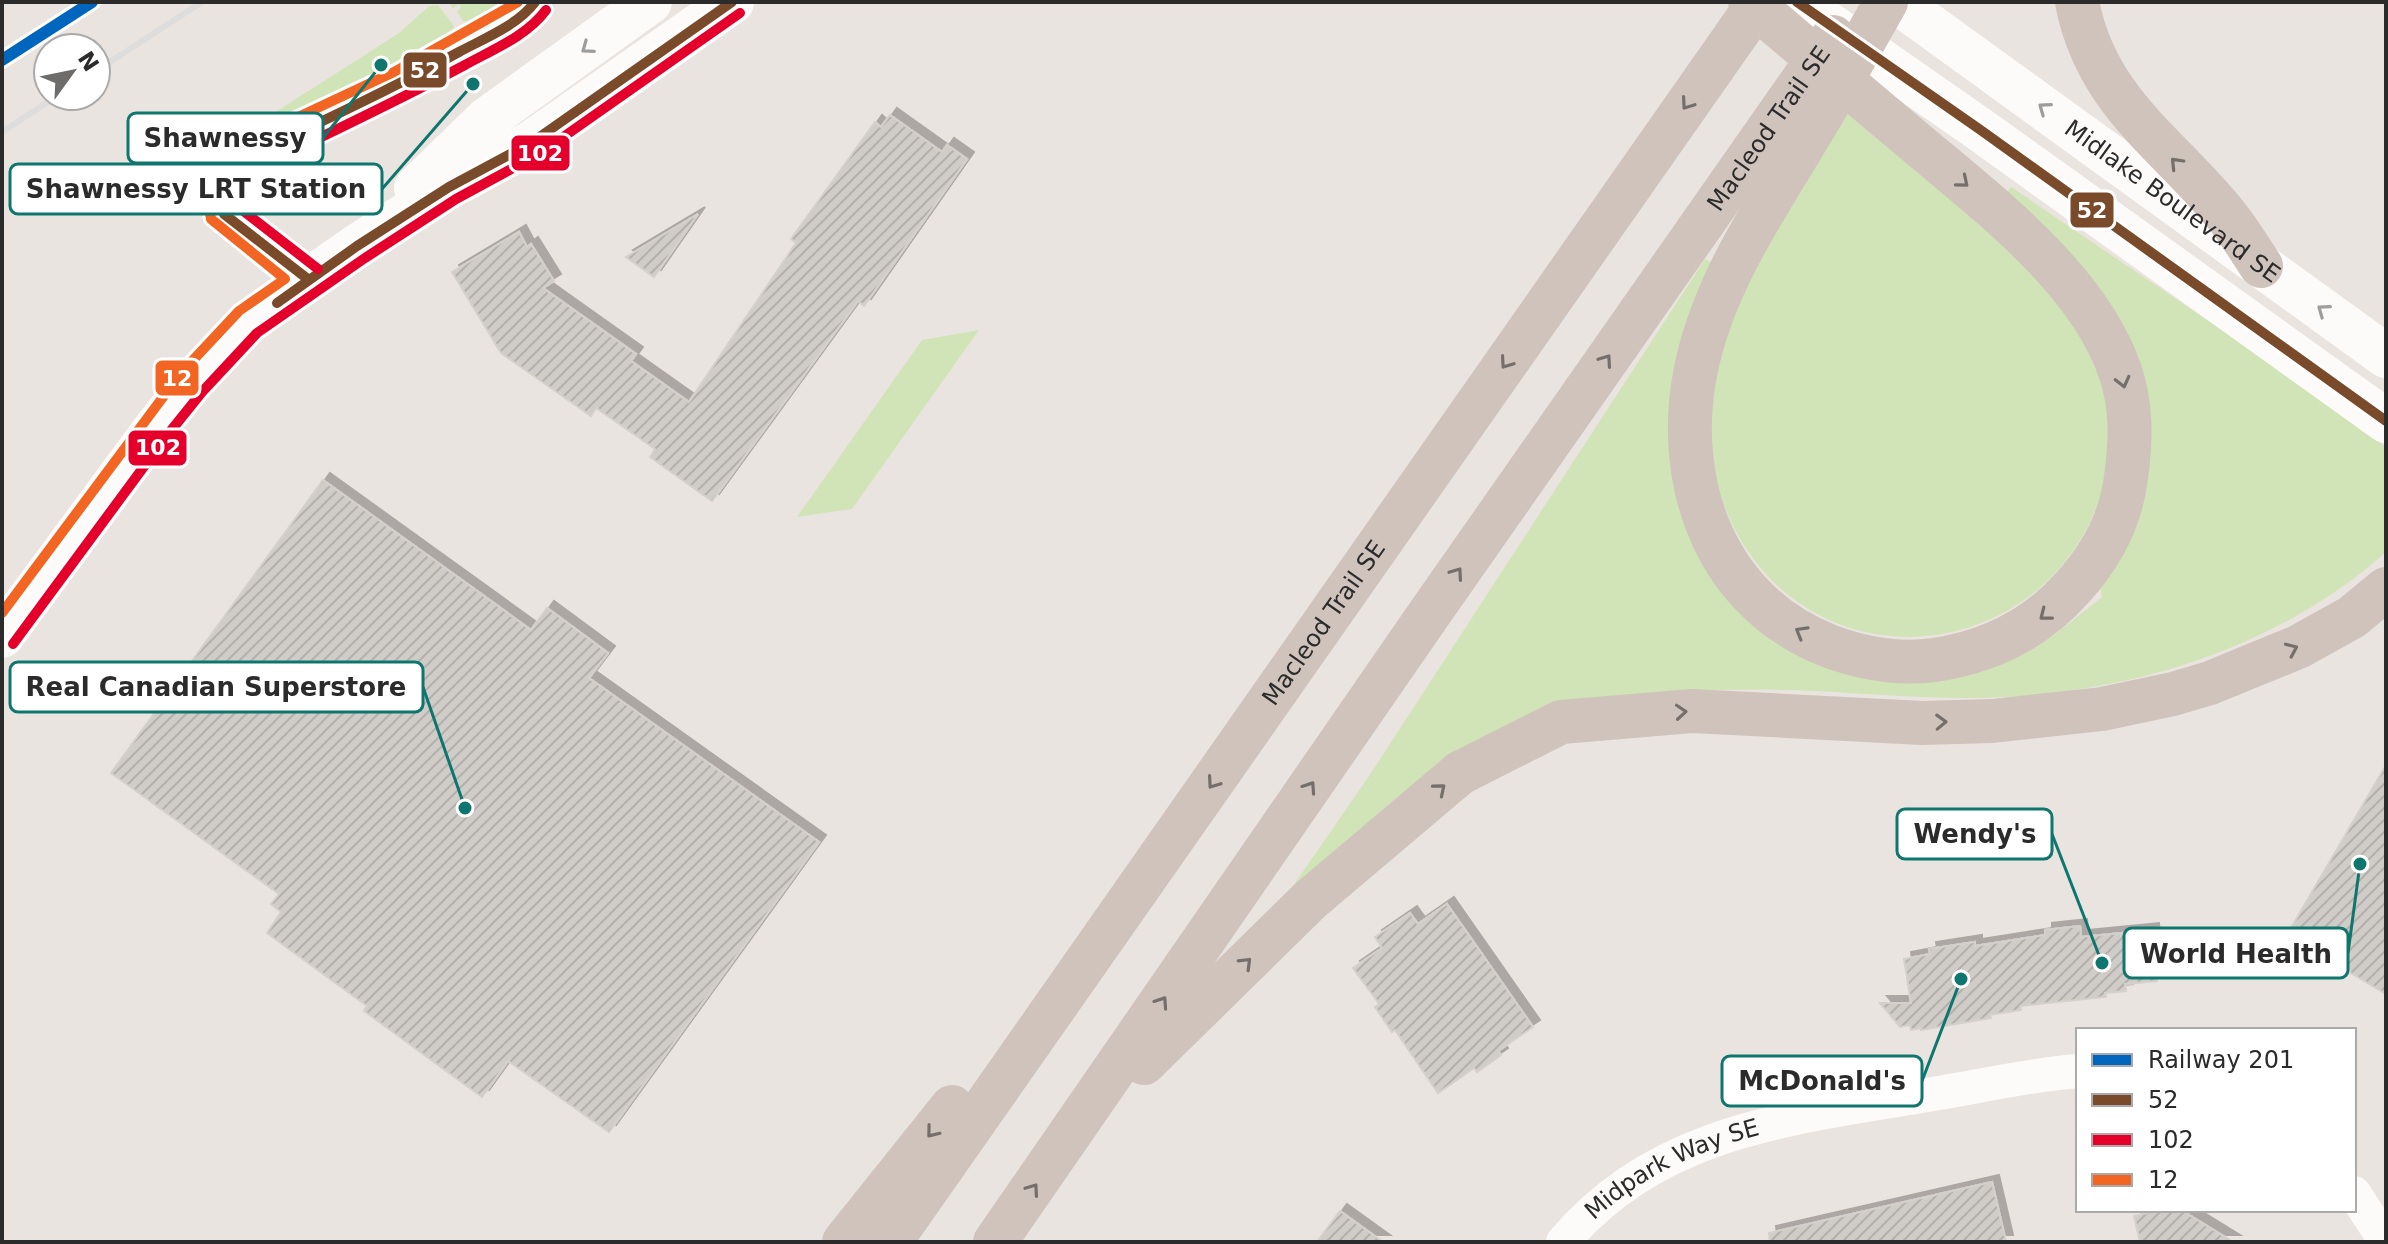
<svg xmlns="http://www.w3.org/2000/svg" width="2388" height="1244" font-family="'DejaVu Sans',sans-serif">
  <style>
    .green { fill: #d1e4b8 }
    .building { fill: url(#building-hatch); stroke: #d4d0cc; stroke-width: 2; filter: url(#shadow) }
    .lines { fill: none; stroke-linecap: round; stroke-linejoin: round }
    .street { stroke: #fcfbfa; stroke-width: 34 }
    .secondary { stroke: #fcfbfa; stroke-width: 44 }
    .highway { stroke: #d0c3bc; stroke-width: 44 }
    .rail { stroke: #deddde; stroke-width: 6 }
    .bus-1-casing { stroke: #fff; stroke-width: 16 }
    .bus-2-casing { stroke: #fff; stroke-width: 16 }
    .bus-3-casing { stroke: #fff; stroke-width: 16 }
    .bus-1 { stroke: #7a4b2a; stroke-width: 10 }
    .bus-2 { stroke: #e4002b; stroke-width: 10 }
    .bus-3 { stroke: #f26522; stroke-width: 10 }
    .rail-1-casing { stroke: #fff; stroke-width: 18 }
    .rail-1 { stroke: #0065bd; stroke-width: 12 }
    .oneway { stroke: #9e9d9d }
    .oneway2 { stroke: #756f6c }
    .labels { text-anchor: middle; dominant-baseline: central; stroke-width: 6; stroke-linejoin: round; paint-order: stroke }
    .street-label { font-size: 24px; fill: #2b2b2b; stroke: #fff }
    .leader { fill: none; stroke: #0f766e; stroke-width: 3 }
    .callout-dot { fill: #0f766e; stroke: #fff; stroke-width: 3 }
    .callout { fill: #fff; stroke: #0f766e; stroke-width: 3 }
    .callout-label { font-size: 26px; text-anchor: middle; font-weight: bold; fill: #2b2b2b }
    .line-badge { stroke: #fff; stroke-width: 3 }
    .badge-label { font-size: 22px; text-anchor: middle; font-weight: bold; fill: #fff }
  </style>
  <defs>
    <pattern id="building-hatch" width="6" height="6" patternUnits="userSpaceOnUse" patternTransform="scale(2)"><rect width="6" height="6" fill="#d0cdc9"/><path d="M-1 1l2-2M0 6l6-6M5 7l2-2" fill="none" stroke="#b3b0ad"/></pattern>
    <filter id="shadow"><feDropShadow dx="7" dy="-7" stdDeviation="0" flood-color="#0004"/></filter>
  </defs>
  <rect width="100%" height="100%" fill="#eae4e0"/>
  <path class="green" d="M448,2H508C497,12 478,24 463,21L457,12L461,7L459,4L453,8Z
    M438,5L454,26L452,33L266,128L263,120L399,33L429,6Z
    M1842,111L1854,112L1883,133C1925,173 1967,212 2009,252C2027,269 2050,285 2064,304C2074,317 2096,362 2102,378C2117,416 2112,462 2099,500C2060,615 1926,672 1817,614C1736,571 1697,473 1712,384C1714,371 1720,357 1724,345C1731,323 1735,299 1745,279C1754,260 1766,243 1776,225C1798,187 1820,149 1842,111Z
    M2011,187L2235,339L2386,447V552C2273,653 2116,698 1966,698C1907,698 1849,692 1791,690C1734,688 1678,691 1621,697L1304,891L1295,883L1369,776L1705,259L1716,265L1687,500L1824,655L2031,647L2054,635L2102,597L2099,581L2141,409L2003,197Z
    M979,330L852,509L797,517L922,340Z"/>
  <path class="building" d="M890,115L942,152L947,145L967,159L864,306L858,301L712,501L650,457L655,449L596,408L591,416L501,353L452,272L519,232L527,247L531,244L554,281L543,288L636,354L631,361L689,402L796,243L791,239L875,122L881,127Z
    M698,214L654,277L626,257Z
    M323,480L531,630L547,608L608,653L589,678L819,842L609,1132L508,1061L482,1097L364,1011L367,1006L267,933L281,912L271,904L279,894L111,773Z
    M2386,765V994L2287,935Z
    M1447,904L1533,1027L1498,1051L1501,1055L1477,1072L1474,1068L1438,1093L1395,1030L1392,1032L1375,1007L1379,1004L1353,968L1382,948L1375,937L1410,913L1418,924Z
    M2080,926L2081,937L2152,930L2157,981L2125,984L2126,991L2105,993L2106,997L2020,1006L2021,1010L1990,1015L1991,1018L1921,1030V1028L1911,1030L1910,1025L1900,1027L1880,1003H1911L1904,959L1930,954L1929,949L1975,942V946L2045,935V930Z
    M1992,1182L2006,1242H1770L1769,1233Z
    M2146,1210H2181L2233,1242H2140L2134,1216L2147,1213Z
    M1340,1211L1383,1242H1317Z"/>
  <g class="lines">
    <g class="street">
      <path d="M2354,1193L2386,1242"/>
      <path id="s1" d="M1563,1242C1656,1131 1787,1119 1921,1096C1973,1088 2026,1075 2078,1071"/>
    </g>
    <g class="secondary">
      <path d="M1797,2L1982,131L2386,421"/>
      <path id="s2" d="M1897,2L2386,356"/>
      <path d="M416,188L487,119L650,2"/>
      <path d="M2,636L154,430L191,383L248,322L357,246L449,187L531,143L732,2"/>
    </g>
    <g class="highway">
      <path d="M1750,2C1804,48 1859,95 1914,141C1986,202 2088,278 2120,371C2132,406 2131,441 2126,477C2121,520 2102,555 2073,587C2036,629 1989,652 1934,660C1897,665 1864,659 1829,646C1717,602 1674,486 1695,374C1711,290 1758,220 1801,149C1831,101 1858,51 1886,2"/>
      <path d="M2077,2C2096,102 2168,143 2226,215C2239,231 2250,249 2261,266"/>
      <path d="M1144,1063L1310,900L1460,773L1561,722L1692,711L1922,723L1992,721L2102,709L2173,694L2210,683L2298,647L2352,617L2386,589"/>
      <path d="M844,1242L952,1107"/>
      <path id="s3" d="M890,1242L1759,2"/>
      <path id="s4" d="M995,1242L1429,614L1833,37"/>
    </g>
    <path class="rail" d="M96,71L202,2
      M2,132L57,96"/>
    <defs>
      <path id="bus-1" d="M1797,2L1982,131L2386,421
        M309,280L224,214C219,190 234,170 251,155C321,122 391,89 459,52C485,38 518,25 535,2
        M277,303L357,246L449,187L531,143L732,2"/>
      <path id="bus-2" d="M318,269L237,206C239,190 246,178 259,167C328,134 397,101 465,65C492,50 527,36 546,10
        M13,644L165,438L202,392L257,333L365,258L456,199L539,154L740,13"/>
      <path id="bus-3" d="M2,613L181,373L239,311L285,279L211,219C204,189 221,160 245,142L394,72L518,2"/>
    </defs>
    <use href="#bus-1" class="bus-1-casing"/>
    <use href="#bus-2" class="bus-2-casing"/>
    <use href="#bus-3" class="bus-3-casing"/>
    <use href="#bus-1" class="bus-1"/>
    <use href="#bus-2" class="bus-2"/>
    <use href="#bus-3" class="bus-3"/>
    <defs>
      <path id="rail-1" d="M2,60L92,2"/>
    </defs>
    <use href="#rail-1" class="rail-1-casing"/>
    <use href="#rail-1" class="rail-1"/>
  </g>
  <defs><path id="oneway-chevron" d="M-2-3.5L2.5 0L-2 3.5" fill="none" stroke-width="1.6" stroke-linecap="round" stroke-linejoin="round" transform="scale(2)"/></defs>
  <g class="oneway">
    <use href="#oneway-chevron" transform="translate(587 48) rotate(144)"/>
    <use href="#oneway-chevron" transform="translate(2044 108) rotate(-144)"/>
    <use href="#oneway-chevron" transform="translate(2323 310) rotate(-144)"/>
  </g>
  <g class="oneway2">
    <use href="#oneway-chevron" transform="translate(1687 104) rotate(125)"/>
    <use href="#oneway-chevron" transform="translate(2176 163) rotate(-134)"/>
    <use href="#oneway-chevron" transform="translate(1963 182) rotate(40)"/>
    <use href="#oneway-chevron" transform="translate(1606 360) rotate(-55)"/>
    <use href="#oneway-chevron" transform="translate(1506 363) rotate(125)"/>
    <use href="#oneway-chevron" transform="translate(2123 382) rotate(76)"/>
    <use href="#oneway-chevron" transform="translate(1457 573) rotate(-55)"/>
    <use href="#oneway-chevron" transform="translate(2045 615) rotate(142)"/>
    <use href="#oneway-chevron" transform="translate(1801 632) rotate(-150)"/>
    <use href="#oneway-chevron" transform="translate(2292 649) rotate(-24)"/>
    <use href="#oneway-chevron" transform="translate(1681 712) rotate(-4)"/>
    <use href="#oneway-chevron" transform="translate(1941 722) rotate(-2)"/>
    <use href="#oneway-chevron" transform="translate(1213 783) rotate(125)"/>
    <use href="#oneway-chevron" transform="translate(1310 787) rotate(-56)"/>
    <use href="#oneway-chevron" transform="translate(1440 789) rotate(-40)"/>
    <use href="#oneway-chevron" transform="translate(1246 963) rotate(-45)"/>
    <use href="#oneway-chevron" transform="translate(1162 1002) rotate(-56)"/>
    <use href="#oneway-chevron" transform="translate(932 1132) rotate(129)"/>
    <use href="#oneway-chevron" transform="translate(1033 1189) rotate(-55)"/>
  </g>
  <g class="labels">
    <g class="street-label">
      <text stroke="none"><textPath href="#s4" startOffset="1356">Macleod Trail SE</textPath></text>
      <text stroke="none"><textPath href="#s2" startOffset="340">Midlake Boulevard SE</textPath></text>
      <text stroke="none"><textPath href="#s3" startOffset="756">Macleod Trail SE</textPath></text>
      <text stroke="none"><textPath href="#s1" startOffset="134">Midpark Way SE</textPath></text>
    </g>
  </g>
  <path class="leader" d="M381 65L323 138M473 84L382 189M465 808L423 687M2102 963L2052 834M2360 864L2348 953M1961 979L1922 1081"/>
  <g class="callout-dot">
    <circle cx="381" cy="65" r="8"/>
    <circle cx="473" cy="84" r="8"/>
    <circle cx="465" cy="808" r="8"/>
    <circle cx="2102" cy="963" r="8"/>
    <circle cx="2360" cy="864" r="8"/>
    <circle cx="1961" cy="979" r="8"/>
  </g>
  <g class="callout">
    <rect x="128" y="113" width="195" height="50" rx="8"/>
    <rect x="10" y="164" width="372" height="50" rx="8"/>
    <rect x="10" y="662" width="413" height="50" rx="8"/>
    <rect x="1897" y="809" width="155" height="50" rx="8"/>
    <rect x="2124" y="928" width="224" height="50" rx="8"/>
    <rect x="1722" y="1056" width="200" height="50" rx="8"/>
  </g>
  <g class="callout-label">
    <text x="225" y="147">Shawnessy</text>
    <text x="196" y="198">Shawnessy LRT Station</text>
    <text x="216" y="696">Real Canadian Superstore</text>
    <text x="1975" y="843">Wendy's</text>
    <text x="2236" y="963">World Health</text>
    <text x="1822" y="1090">McDonald's</text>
  </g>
  <g class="line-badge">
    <rect x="402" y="51" width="46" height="38" rx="8" fill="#7a4b2a"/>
    <rect x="510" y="134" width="61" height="38" rx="8" fill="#e4002b"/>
    <rect x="2069" y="191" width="46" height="38" rx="8" fill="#7a4b2a"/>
    <rect x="154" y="359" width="46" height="38" rx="8" fill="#f26522"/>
    <rect x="127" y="429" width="61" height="38" rx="8" fill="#e4002b"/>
  </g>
  <g class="badge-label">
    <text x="425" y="78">52</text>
    <text x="540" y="161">102</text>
    <text x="2092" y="218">52</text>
    <text x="177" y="386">12</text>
    <text x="158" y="455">102</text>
  </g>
  <rect width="2388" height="1244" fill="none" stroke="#2b2b2b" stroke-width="8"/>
  <rect x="2076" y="1028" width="280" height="184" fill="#ffffff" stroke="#aaaaaa" stroke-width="2"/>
  <rect x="2092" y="1054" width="40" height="12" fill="#0065bd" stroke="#aaaaaa" stroke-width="2"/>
  <text x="2148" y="1068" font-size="24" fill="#2b2b2b">Railway 201</text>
  <rect x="2092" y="1094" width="40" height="12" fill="#7a4b2a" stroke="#aaaaaa" stroke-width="2"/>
  <text x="2148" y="1108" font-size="24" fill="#2b2b2b">52</text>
  <rect x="2092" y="1134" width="40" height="12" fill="#e4002b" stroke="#aaaaaa" stroke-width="2"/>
  <text x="2148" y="1148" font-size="24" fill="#2b2b2b">102</text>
  <rect x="2092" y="1174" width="40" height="12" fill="#f26522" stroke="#aaaaaa" stroke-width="2"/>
  <text x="2148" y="1188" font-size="24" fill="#2b2b2b">12</text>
  <g transform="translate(72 72) rotate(57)"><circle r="38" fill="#ffffff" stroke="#aaaaaa" stroke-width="2"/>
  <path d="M0-6L14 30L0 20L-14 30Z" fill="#6e6c6a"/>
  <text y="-12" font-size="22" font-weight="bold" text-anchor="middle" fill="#2b2b2b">N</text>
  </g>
</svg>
